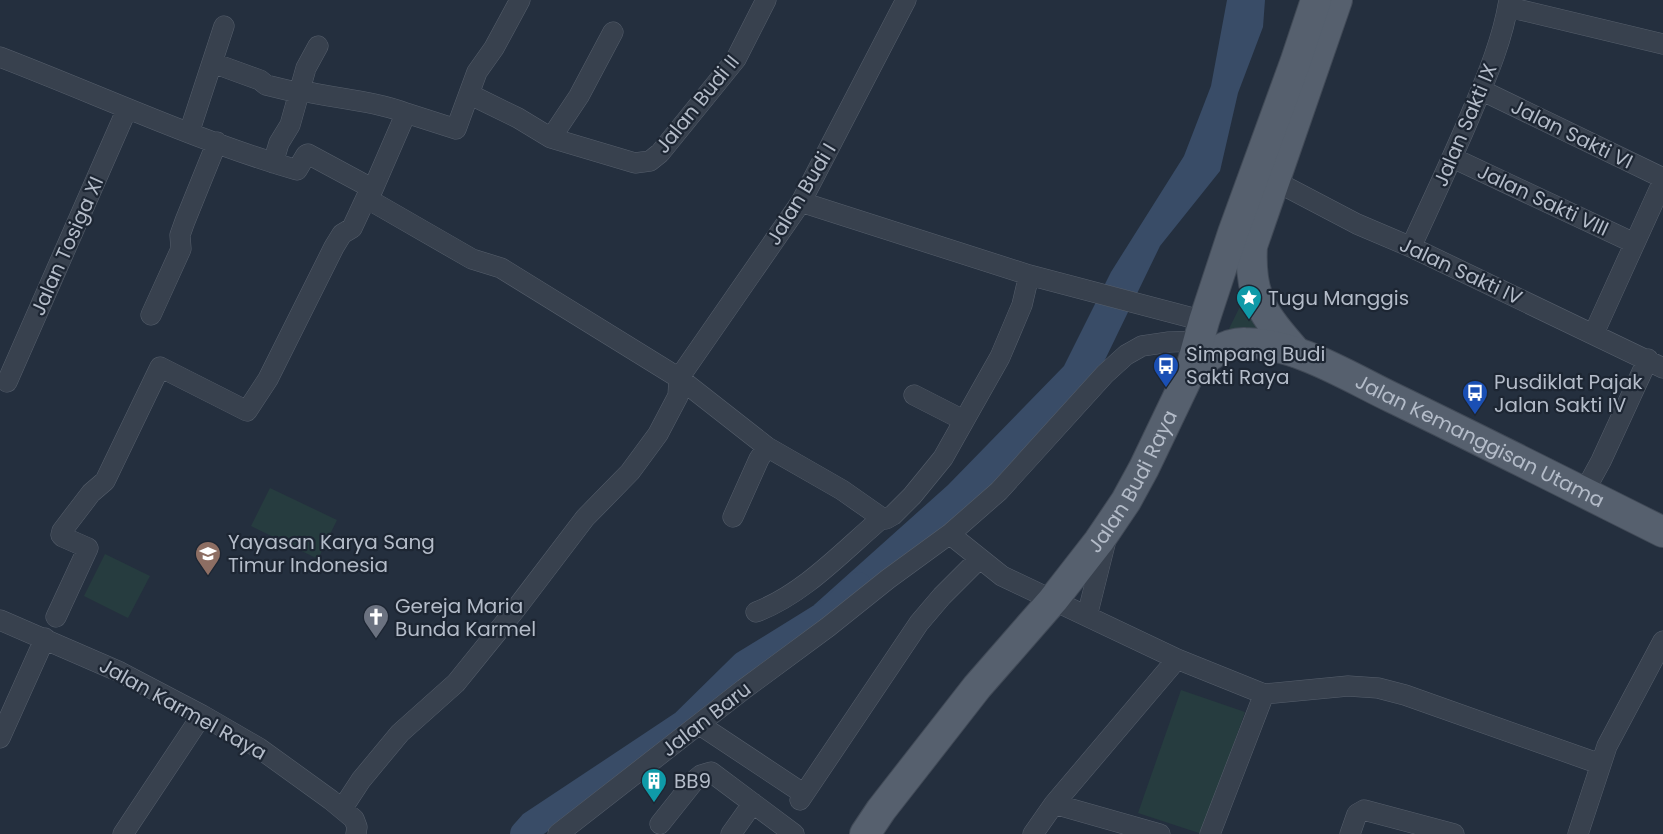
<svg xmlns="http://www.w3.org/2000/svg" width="1663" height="834" font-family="Poppins,sans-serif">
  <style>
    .green { fill: #263c3f }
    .water { fill: #394c67 }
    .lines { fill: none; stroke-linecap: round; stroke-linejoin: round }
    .river { stroke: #394c67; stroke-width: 28 }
    .street-casing { stroke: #565f6c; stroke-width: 21 }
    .primary-casing { stroke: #414a57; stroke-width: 32 }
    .street { stroke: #38414e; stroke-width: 20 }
    .primary { stroke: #56606e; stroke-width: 30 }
    .labels { text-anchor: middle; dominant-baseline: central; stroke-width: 4.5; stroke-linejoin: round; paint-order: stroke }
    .street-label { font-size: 20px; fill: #b4bcc9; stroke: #1d2633 }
    .poi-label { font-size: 20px; fill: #b4bcc9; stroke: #1d2633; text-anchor: start }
  </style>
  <rect width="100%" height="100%" fill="#242f3e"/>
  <path class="green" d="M1254,278L1268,327L1222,343Z
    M270,488L337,520L318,559L251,526Z
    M105,554L150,576L128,618L84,596Z
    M1181,690L1245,712L1202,834L1138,813Z"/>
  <path class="water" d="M1227,0H1265L1263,27L1238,93L1220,171L1160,246L1101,368L985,503L840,615L814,605L948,485L1064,366L1111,272L1184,156L1211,86Z"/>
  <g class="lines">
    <path class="river" d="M524,834L532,825L684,724L744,665L833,610L858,586"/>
    <defs>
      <path id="street" d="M1508,7L1663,44
        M0,57C99,95 195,140 297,170L306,155L308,154L373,189
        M213,63L260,80L266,85L299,93
        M299,90C335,99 372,100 406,113
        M1481,90L1663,178
        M469,94L518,118L551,138L635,163L650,161L660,153L736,59L766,0
        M189,133L224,26
        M551,138L579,96L613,32
        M1453,158L1634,243
        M273,163L279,143L290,125L306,68L318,46
        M1275,181L1357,224L1411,247L1663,368
        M366,198L472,259L501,268L679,378L767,447L842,490L882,518
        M801,202L1029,275L1204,321
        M1411,247C1432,201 1454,155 1473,109C1488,74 1503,38 1509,0
        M151,315L181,249L180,235L185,221L217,142
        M1594,333L1663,181
        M679,378L801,202L906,0
        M7,382L127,109
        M914,395L963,420
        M1584,492L1601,461L1648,359
        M733,517L759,459L767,447
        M951,533L952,536L1002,576L1177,659L1264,694L1348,686L1378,688L1405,695L1600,764
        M756,612C804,594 843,551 882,518L886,519L893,515L912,496L943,458L1000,357L1022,305L1029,275
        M1087,616L1106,540
        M56,617L88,548L63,537L61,535L62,531L91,493L105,481L160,367L247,411L268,379L334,247L342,234L352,228L366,198L373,189L406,113L456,129L477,72L494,48L520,0
        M0,620L120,672L202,715L259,748L331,800L354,819L357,827L356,834
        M700,725L804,794
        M0,738L45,638
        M800,800L919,623L942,596L979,559
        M1054,804L1160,834
        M342,809L361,780L400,733L456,683L515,610L585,518L630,472L658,434L678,396L679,378
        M660,824L695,780L701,775L711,772L794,834
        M123,834L202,715
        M558,834L744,689L828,627L888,579L951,533L999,491L1105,374L1126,355L1142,346L1169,342L1200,341
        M731,834L753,803
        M1033,834L1054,804L1177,659
        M1210,834L1264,694
        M1350,834L1357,814L1364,810L1454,834
        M1578,834L1607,746L1663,641"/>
      <g id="primary">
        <path d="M1296,352C1263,314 1249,297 1252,246L1337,0"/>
        <path id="s1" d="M1190,372C1205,358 1225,342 1245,343C1296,343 1349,377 1393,398C1484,442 1573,487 1663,532"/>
        <path id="s2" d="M865,834L881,810L977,687L1053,600L1099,541L1126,501L1144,468L1190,372L1204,321L1233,233L1295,63L1316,0"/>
      </g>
    </defs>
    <use href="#street" class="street-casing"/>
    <use href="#primary" class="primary-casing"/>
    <use href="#street" class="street"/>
    <use href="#primary" class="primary"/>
  </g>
  <defs>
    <symbol id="sight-pin" viewBox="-11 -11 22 30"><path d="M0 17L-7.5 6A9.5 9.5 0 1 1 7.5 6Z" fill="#0f9aa8" stroke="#1d2633"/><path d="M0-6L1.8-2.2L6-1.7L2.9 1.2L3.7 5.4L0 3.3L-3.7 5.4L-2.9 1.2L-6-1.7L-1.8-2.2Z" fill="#fff"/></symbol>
    <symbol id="bus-pin" viewBox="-11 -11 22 30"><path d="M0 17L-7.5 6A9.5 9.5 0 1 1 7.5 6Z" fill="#1a4fb4" stroke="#1d2633"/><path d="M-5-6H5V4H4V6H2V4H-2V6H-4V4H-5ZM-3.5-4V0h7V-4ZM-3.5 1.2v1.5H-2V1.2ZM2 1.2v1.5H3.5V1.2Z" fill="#fff"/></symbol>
    <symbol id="school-pin" viewBox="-11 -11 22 30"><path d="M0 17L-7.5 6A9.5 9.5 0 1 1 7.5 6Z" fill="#8d6e63" stroke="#1d2633"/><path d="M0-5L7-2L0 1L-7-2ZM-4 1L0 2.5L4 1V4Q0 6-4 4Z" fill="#fff"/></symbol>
    <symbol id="church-pin" viewBox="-11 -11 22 30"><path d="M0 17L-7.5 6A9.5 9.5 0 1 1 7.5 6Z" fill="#6b7280" stroke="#1d2633"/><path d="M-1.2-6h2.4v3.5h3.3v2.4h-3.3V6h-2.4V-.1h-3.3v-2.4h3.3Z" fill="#fff"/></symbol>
    <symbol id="building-pin" viewBox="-11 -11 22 30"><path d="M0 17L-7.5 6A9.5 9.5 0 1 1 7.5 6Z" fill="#0f9aa8" stroke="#1d2633"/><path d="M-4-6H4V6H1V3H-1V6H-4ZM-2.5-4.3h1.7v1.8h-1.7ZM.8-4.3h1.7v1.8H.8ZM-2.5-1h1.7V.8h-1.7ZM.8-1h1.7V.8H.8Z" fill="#fff"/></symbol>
  </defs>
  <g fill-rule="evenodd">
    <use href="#sight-pin" x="1234" y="283" width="30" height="40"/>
    <use href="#bus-pin" x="1151" y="351" width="30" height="40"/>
    <use href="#bus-pin" x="1460" y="378" width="30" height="40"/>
    <use href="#school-pin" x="193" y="539" width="30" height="40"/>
    <use href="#church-pin" x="361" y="602" width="30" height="40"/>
    <use href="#building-pin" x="639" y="766" width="30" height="40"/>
  </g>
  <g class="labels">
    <g class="street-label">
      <text transform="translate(697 104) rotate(-51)">Jalan Budi II</text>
      <text transform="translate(1465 125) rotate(-67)">Jalan Sakti IX</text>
      <text transform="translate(1572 134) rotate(26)">Jalan Sakti VI</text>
      <text transform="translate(801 194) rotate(-59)">Jalan Budi I</text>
      <text transform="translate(1543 200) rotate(25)">Jalan Sakti VIII</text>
      <text transform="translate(67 246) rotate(-66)">Jalan Tosiga XI</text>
      <text transform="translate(1461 271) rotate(25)">Jalan Sakti IV</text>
      <text stroke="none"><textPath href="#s1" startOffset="320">Jalan Kemanggisan Utama</textPath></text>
      <text stroke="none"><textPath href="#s2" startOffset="444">Jalan Budi Raya</textPath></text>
      <text transform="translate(183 709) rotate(29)">Jalan Karmel Raya</text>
      <text transform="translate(706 719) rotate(-38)">Jalan Baru</text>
    </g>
    <g class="poi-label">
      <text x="1268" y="298">Tugu Manggis</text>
      <text x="1186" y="354">Simpang Budi<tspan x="1186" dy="23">Sakti Raya</tspan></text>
      <text x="1494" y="382">Pusdiklat Pajak<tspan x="1494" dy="23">Jalan Sakti IV</tspan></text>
      <text x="228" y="542">Yayasan Karya Sang<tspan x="228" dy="23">Timur Indonesia</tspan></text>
      <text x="395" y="606">Gereja Maria<tspan x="395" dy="23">Bunda Karmel</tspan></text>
      <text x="674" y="781">BB9</text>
    </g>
  </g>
</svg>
